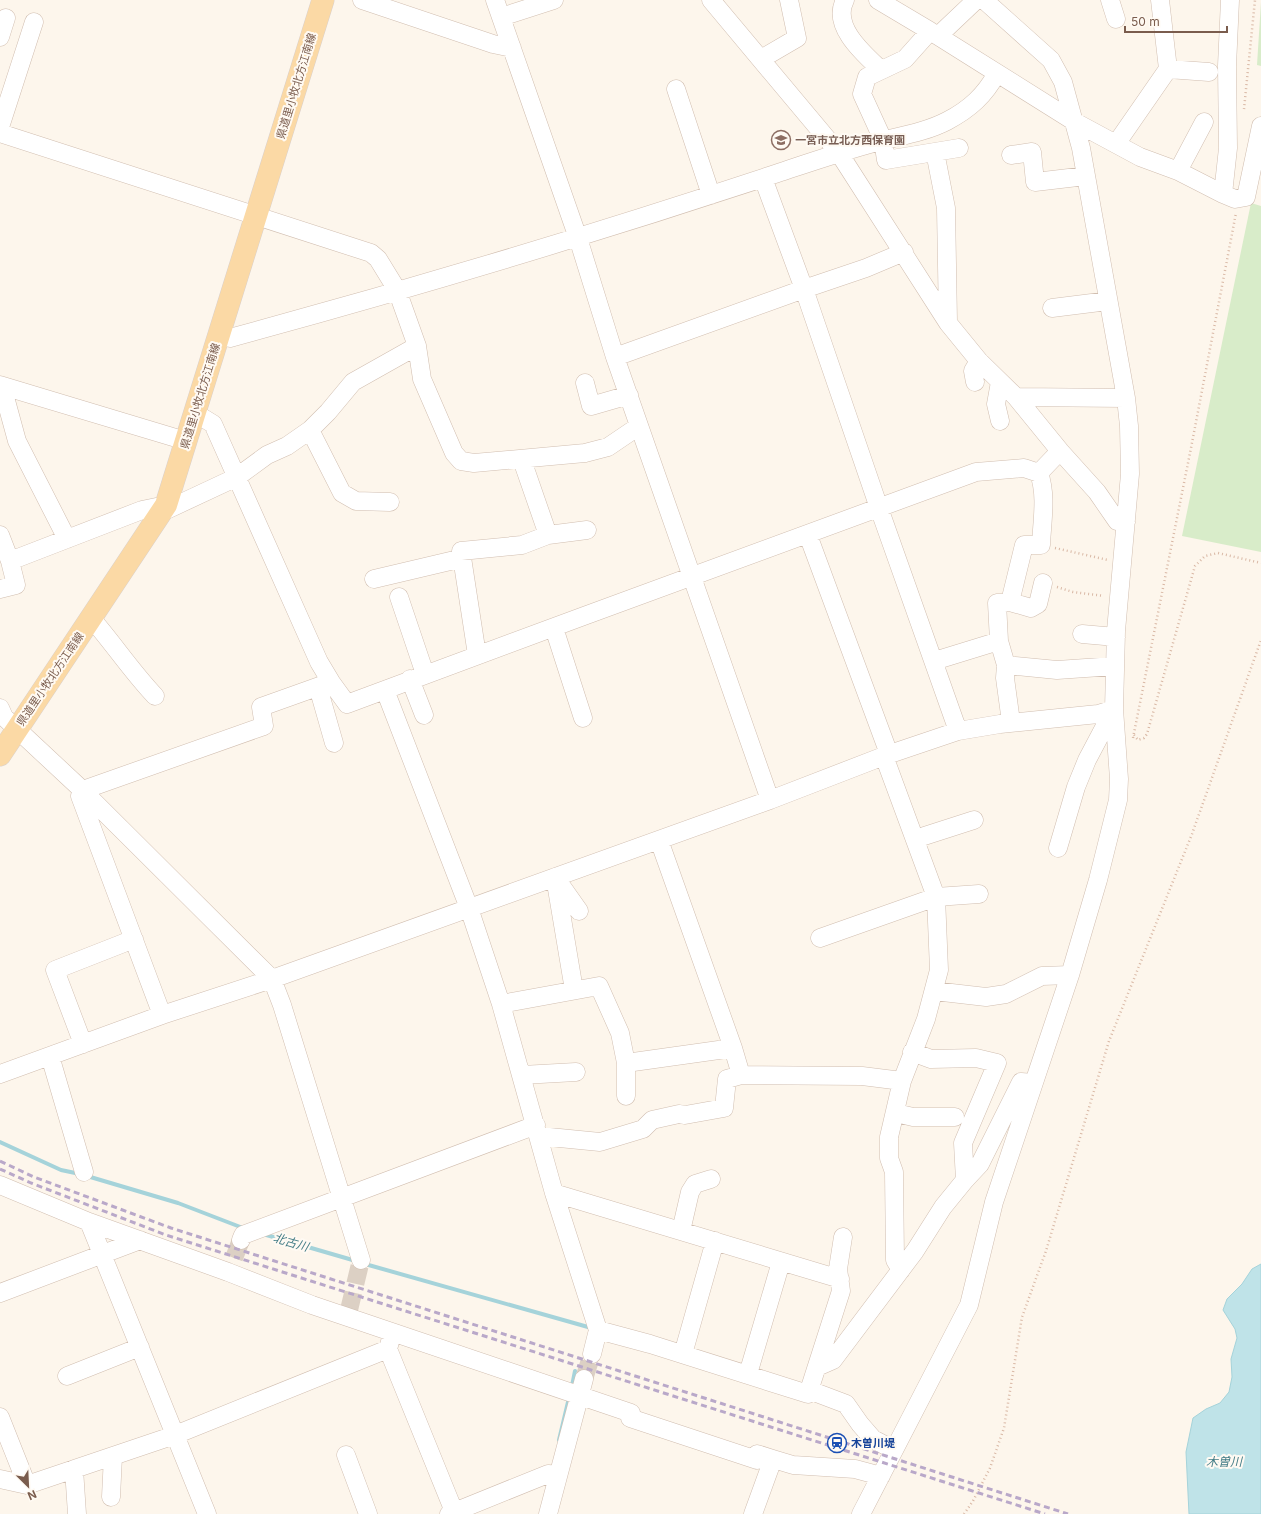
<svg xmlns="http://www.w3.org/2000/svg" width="1261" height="1514" font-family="Inter,'Noto Sans JP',sans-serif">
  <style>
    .green { fill: #d8ecc9 }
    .water { fill: #bfe3e8; stroke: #a5d3da }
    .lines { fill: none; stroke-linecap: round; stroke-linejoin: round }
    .stream { stroke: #a5d3da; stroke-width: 4 }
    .minor-tunnel { stroke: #dcd0c4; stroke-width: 18; stroke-dasharray: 18 9; stroke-linecap: butt }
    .minor-casing { stroke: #d1beb0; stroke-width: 19 }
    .major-casing { stroke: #dad1cd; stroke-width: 23 }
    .path { stroke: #d9b8a5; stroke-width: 2.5; stroke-dasharray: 1 3; stroke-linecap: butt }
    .minor { stroke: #fff; stroke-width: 18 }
    .major { stroke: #fbd9a5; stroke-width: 22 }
    .rail { stroke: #b9a8c9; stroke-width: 3; stroke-dasharray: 6 4; stroke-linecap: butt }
    .labels { text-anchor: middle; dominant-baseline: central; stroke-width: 4; stroke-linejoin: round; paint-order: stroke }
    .street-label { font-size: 11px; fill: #7a5c4d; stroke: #fffaf3 }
    .education-label { font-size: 11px; font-weight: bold; fill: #785e54; stroke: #fffaf3; text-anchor: start }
    .transit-label { font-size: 11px; font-weight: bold; fill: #164399; stroke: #fffaf3; text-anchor: start }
    .water-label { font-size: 12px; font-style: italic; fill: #437c86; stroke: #fffaf3 }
  </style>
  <rect width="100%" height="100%" fill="#fdf6ec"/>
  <path class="green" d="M1261,2V66L1257,65Z
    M1251,203L1261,206V552L1182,536Z"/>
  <path class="water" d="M1261,1264V1514H1189L1186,1452L1193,1418L1206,1409L1220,1403L1229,1392L1232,1377L1231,1359L1237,1338L1235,1329L1223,1310L1227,1299L1242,1284L1252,1269Z"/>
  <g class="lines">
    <path class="stream" d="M0,1142L61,1170L80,1174
      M87,1176L178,1203L243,1228
      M263,1234L356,1261
      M365,1264L588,1327
      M572,1386L575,1371
      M559,1440L568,1402"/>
    <path class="minor-tunnel" d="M234,1258L241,1240
      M349,1310L361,1260
      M584,1379L592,1354"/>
    <defs>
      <path id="minor" d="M362,0L493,44L512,48
        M495,0L578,238L615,357L770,800
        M711,0L839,153L948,323L979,361L1016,397L1060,451L1097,492L1117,521L1126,522
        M845,0C831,26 864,54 881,70
        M878,0L930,31L1075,122L1140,157L1178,171L1223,194L1235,199L1246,197L1261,126
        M1110,0L1116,19
        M501,17L554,0
        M930,31L905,59L867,77L862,94L883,140L886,160L959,148
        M938,36L976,0
        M0,37L6,18
        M761,59L797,38L789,0
        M1168,69L1209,72
        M676,89L711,195
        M0,127L34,22
        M0,133L371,253L378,259L397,290L417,346L422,379L454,453L461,461L474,463L585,453L608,447L639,426
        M1116,144L1168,69L1160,0
        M935,152L946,208L948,322
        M1011,155L1032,152L1035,182L1086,176
        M1178,171L1204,122
        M763,178L804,289L879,508L958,731
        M1223,194L1228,148L1227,66L1230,0
        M1052,308L1108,301
        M219,336L230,338C414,288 597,233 778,173C811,162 843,151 877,142C900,136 926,132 947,121C970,109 985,95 997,73
        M615,357L804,289L866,268L904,252
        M975,382L973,371L979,361
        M1000,382L996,404L1000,421
        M585,383L591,406L629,395
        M0,385L186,441
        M2,386L17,441L67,539
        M1016,397L1126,398
        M195,413L213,424L319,662L331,682
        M310,430L342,493L356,501L390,502
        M522,460L548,535
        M160,513L237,477L267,455L287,446L310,430L328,412L353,382L417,346
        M0,535L10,561L16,585L0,589
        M808,535L889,754
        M10,561L142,510L166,505
        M374,579L463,558
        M399,597L425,674
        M1010,602L1024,545H1041C1042,521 1047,496 1039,473L1060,451
        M91,618C113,643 132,672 155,696
        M554,628L583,718
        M1082,634L1116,637
        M477,655L461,551L522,545L548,535L587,530
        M934,661L999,641
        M1006,665L1057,670L1115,666
        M410,679L424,715
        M318,687L334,743
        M385,690L469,908L501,1004L554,1193L598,1330L592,1354
        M0,708L4,717L79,787L272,979L282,1005L361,1260
        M1011,722L1005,678L1006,665L999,641L997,603L1010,602L1031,608L1038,604L1043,583
        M915,839L974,820
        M659,840L733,1048L741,1075L862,1076L902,1081L926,1019L939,970L936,897L884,756
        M1058,848L1076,787L1087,760L1114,709
        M820,938L936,897L979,894
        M574,990L555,877L579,911
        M934,991L986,997L1006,994L1042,976L1070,975
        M501,1004L599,986L620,1033L626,1063L733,1048
        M162,1015L80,796L83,790L264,726L261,707L331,682L347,704C556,625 767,550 976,472L1024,468L1039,473
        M83,1044L55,970L134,939
        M912,1052L931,1059L976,1058L997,1063L963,1143L965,1180
        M50,1056L84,1172
        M626,1063V1096
        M0,1074L162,1015L272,979L770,800L884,756L958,731L1000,724L1098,714L1114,709
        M522,1075L576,1072
        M896,1113L913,1117H955
        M539,1136L600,1142L643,1129L652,1120L679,1114L685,1115L724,1108L727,1079L741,1075
        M0,1185L89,1222L228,1272L312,1305L631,1413L630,1418L757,1460V1454L773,1459L753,1514
        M554,1193L840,1279
        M89,1222L207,1514
        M681,1231L690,1192L695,1184L711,1179
        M241,1240L243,1235L536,1125
        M901,1270L895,1260L894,1172L889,1158V1137L902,1081
        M0,1293L140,1240
        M598,1330L650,1344L808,1394L841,1291L838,1269L843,1237
        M391,1338L388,1349L455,1514
        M683,1354L715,1241
        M817,1367L833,1360L915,1251L943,1207L965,1180L980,1164L1021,1082L1033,1083
        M748,1374L781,1262
        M67,1376L140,1347
        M809,1390L846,1404L860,1424L873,1439L894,1450
        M0,1417L27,1485
        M346,1455L368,1514
        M773,1459L793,1465L855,1469L881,1476
        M74,1469L77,1514
        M0,1479L27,1485L175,1435L388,1349
        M111,1497L113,1456
        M449,1514L548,1474L558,1475
        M548,1514L584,1379
        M861,1514L969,1305L994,1202L1070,975L1098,880L1118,800L1119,779L1114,709L1116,631L1130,474L1129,426L1126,398L1081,148L1063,82L1051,60L984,0"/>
      <path id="major" d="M0,755L166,505L323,0"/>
    </defs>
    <use href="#minor" class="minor-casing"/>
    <use href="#major" class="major-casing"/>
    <path class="path" d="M1244,109L1255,0
      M1055,548L1108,560
      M1057,587L1073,592L1104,596
      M1134,735L1138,740L1144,738L1147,734L1195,566L1205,556L1218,553L1261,563
      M1133,738L1191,448L1236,213
      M964,1514L973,1501L990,1468L1004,1428L1022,1317L1046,1251L1109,1041L1192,834L1261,640"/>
    <use href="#minor" class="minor"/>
    <use href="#major" class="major"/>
    <path class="rail" d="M0,1161L34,1177L171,1228L1068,1514
      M0,1169L31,1183L166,1235L1045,1514"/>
  </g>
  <defs>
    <symbol id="school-ring" viewBox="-11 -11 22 22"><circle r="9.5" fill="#fffaf3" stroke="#8d6e63" stroke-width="1.5"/><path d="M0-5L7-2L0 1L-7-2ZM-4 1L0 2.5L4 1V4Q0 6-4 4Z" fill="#8d6e63"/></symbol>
    <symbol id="station-ring" viewBox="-11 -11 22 22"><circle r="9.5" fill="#fffaf3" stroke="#1a4fb4" stroke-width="1.5"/><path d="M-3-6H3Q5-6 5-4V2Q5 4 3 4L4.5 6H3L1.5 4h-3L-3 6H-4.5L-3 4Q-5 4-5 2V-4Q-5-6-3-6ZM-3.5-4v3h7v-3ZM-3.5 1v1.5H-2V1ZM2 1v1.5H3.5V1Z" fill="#1a4fb4"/></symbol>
  </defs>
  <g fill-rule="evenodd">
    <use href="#school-ring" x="770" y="129" width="22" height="22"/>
    <use href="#station-ring" x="826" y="1432" width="22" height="22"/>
  </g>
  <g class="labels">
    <g class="street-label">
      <text transform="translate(296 86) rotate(-73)">県道里小牧北方江南線</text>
      <text transform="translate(200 396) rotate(-73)">県道里小牧北方江南線</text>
      <text transform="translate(50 679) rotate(-56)">県道里小牧北方江南線</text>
    </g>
    <g class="education-label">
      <text x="795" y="140">一宮市立北方西保育園</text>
    </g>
    <g class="transit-label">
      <text x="851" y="1443">木曽川堤</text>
    </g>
    <g class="water-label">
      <text transform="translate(291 1242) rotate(16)">北古川</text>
      <text x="1224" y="1461">木曽川</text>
    </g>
  </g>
  <g transform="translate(28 1486) rotate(156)" stroke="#fffaf3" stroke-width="3" paint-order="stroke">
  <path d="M0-3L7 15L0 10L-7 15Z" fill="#7a5c4d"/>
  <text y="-6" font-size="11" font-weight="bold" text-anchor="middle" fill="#7a5c4d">N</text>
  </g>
  <path d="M1125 26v6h102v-6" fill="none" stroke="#7a5c4d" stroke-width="2"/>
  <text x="1131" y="26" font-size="12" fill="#7a5c4d" stroke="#fffaf3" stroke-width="3" paint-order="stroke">50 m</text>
</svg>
